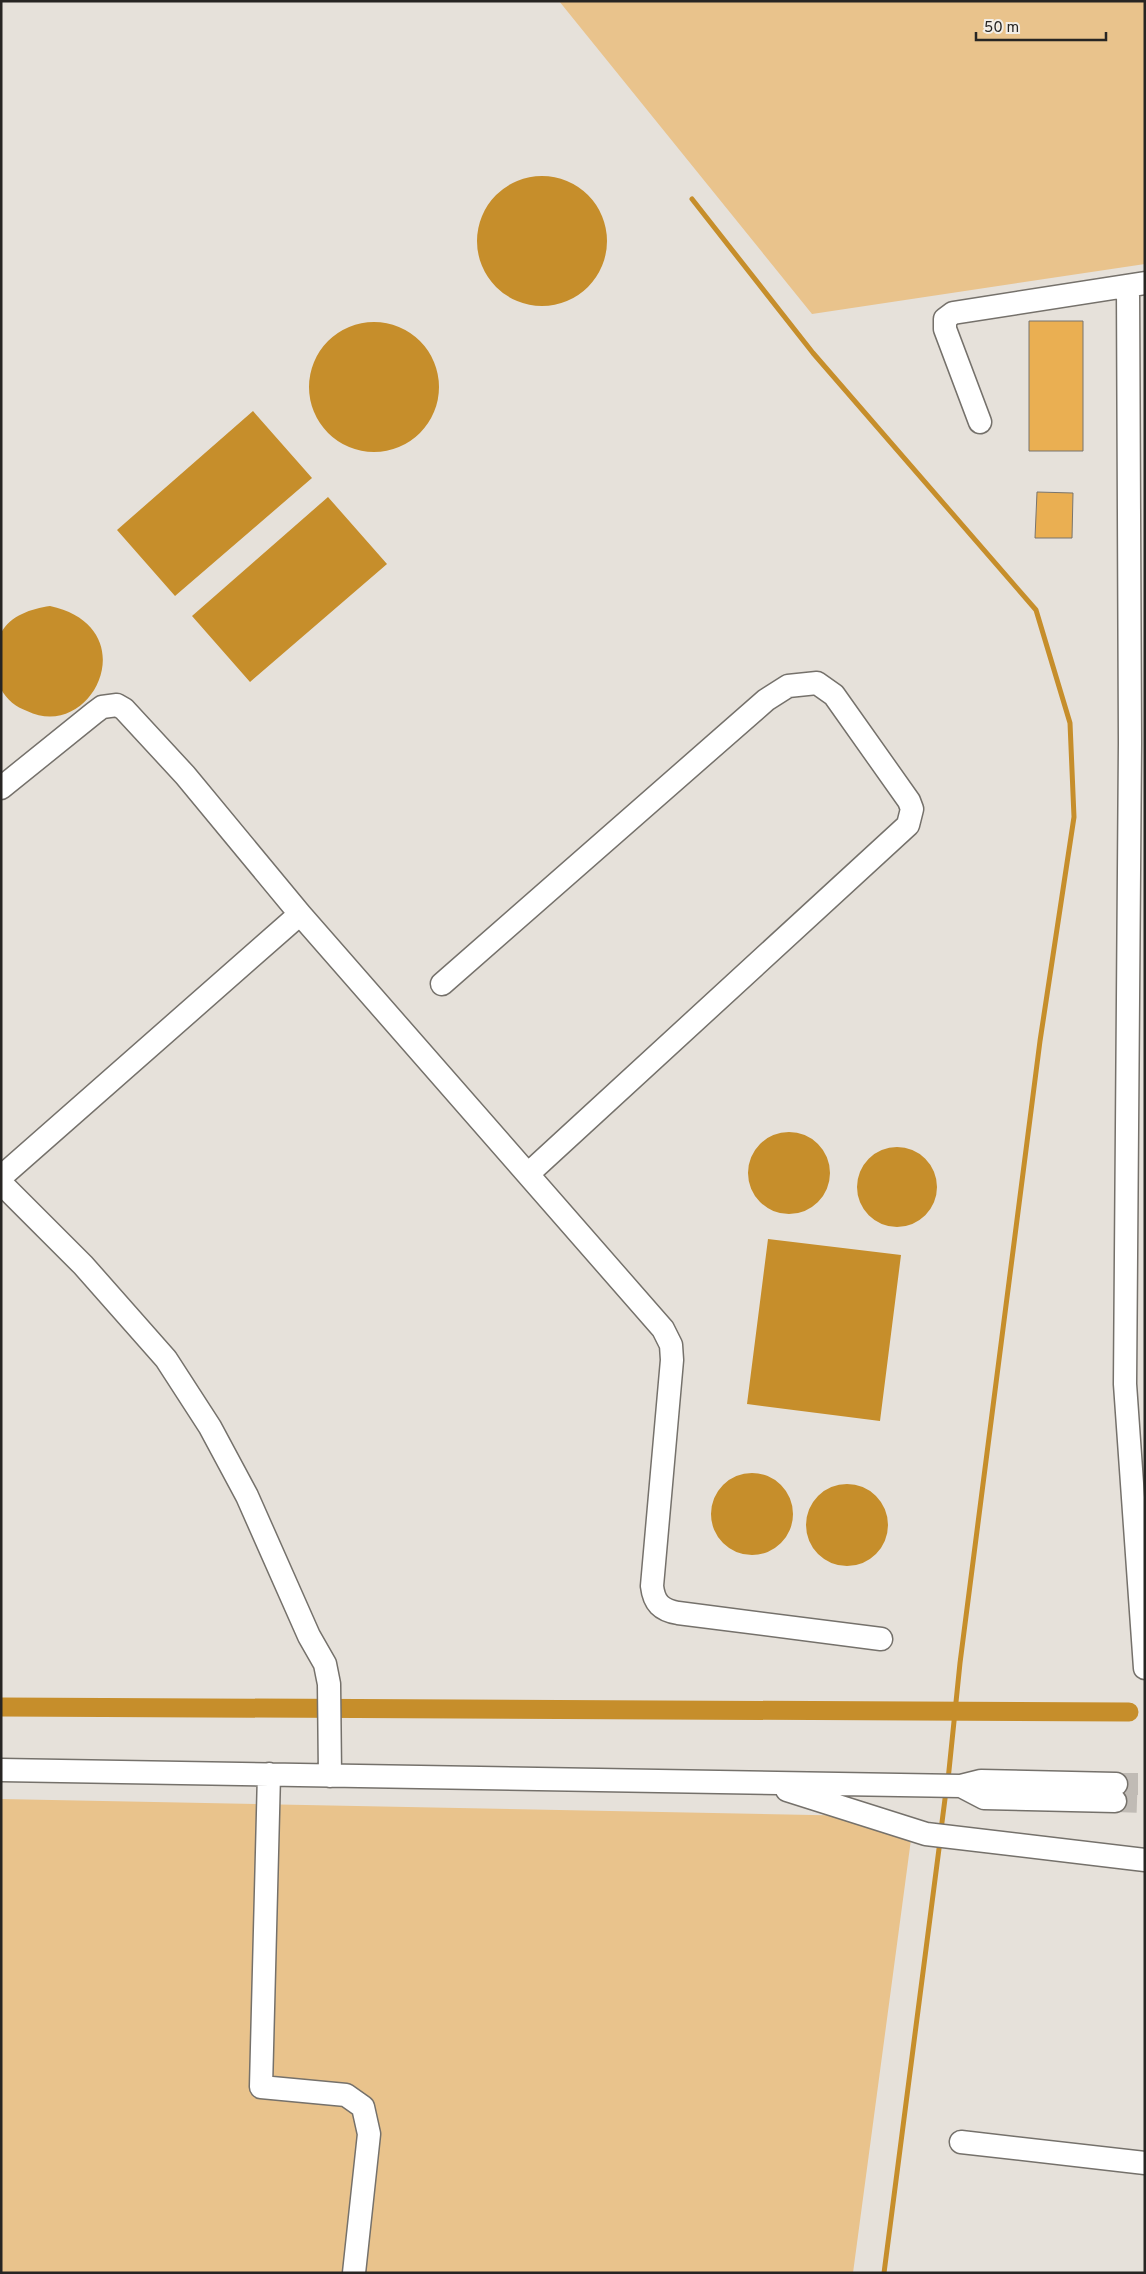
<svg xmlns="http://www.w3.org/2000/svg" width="1146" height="2274" font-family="Overpass,sans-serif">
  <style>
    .green { fill: #e9c38c }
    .water { fill: #c68e2b }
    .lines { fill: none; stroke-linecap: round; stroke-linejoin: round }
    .stream { stroke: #c68e2b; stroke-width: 5 }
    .canal { stroke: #c68e2b; stroke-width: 19 }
    .building { fill: #eaaf52; stroke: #79756e }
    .minor-tunnel { stroke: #c0bbb5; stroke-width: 22; stroke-dasharray: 22 11; stroke-linecap: butt }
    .minor-casing { stroke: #75716b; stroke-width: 25 }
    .minor { stroke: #fff; stroke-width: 22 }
  </style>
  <rect width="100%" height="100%" fill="#e6e1da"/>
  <path class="green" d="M559,1H1145V264L812,314Z
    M1,1799L914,1817L853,2273H1Z"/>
  <path class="water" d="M477 241a65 65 0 1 1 130 0a65 65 0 1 1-130 0Z
    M309 387a65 65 0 1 1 130 0a65 65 0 1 1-130 0Z
    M253,411L312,478L175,596L117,530Z
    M328,497L387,564L250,682L192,616Z
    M50,606C147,627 93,743 27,711C16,707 7,700 1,689V633C11,615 31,609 50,606Z
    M748 1173a41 41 0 1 1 82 0a41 41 0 1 1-82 0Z
    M857 1187a40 40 0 1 1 80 0a40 40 0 1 1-80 0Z
    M768,1239L901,1255L880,1421L747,1404Z
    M711 1514a41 41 0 1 1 82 0a41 41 0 1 1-82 0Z
    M806 1525a41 41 0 1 1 82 0a41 41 0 1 1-82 0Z"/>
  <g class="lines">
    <path class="stream" d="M692,199L813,353L1036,610L1070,723L1074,817L1040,1041L960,1663L948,1780
      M941,1830L946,1791
      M884,2273L940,1841"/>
    <path class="canal" d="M1,1707L1129,1712"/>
  </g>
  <path class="building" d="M1029,321H1083V451H1029Z
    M1037,492L1073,493L1072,538H1035Z"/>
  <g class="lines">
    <path class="minor-tunnel" d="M1116,1784H1145
      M1115,1801L1145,1802"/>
    <defs>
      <path id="minor" d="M1128,286L1130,743L1125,1384L1145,1668
        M980,422L945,329V319L953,313L1145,283
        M1,788L94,713L102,707L117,705L124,709L185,775L300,914
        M442,984L766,700L788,686L817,683L834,695L909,801L912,809L908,825L528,1174
        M1,1177L300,914L663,1329L671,1345L672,1360L652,1586C654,1603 661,1610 678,1613L881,1639
        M1,1183L83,1265L166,1359L210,1427L247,1496L309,1636L325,1664L329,1684L330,1776
        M1,1770L961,1786L981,1781L1116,1784
        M269,1774L261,2087L346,2095L363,2107L369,2134L354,2273
        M961,1786L984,1798L1115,1801
        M787,1790L926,1834L1145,1860
        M961,2142L1145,2163"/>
    </defs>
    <use href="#minor" class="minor-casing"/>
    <use href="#minor" class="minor"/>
  </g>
  <rect width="1146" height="2274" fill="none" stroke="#272523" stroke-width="5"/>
  <path d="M976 32v8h130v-8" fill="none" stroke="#272523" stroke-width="2.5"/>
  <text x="984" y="32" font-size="15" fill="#272523" stroke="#f3eee7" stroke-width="4" paint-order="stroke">50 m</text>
</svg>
